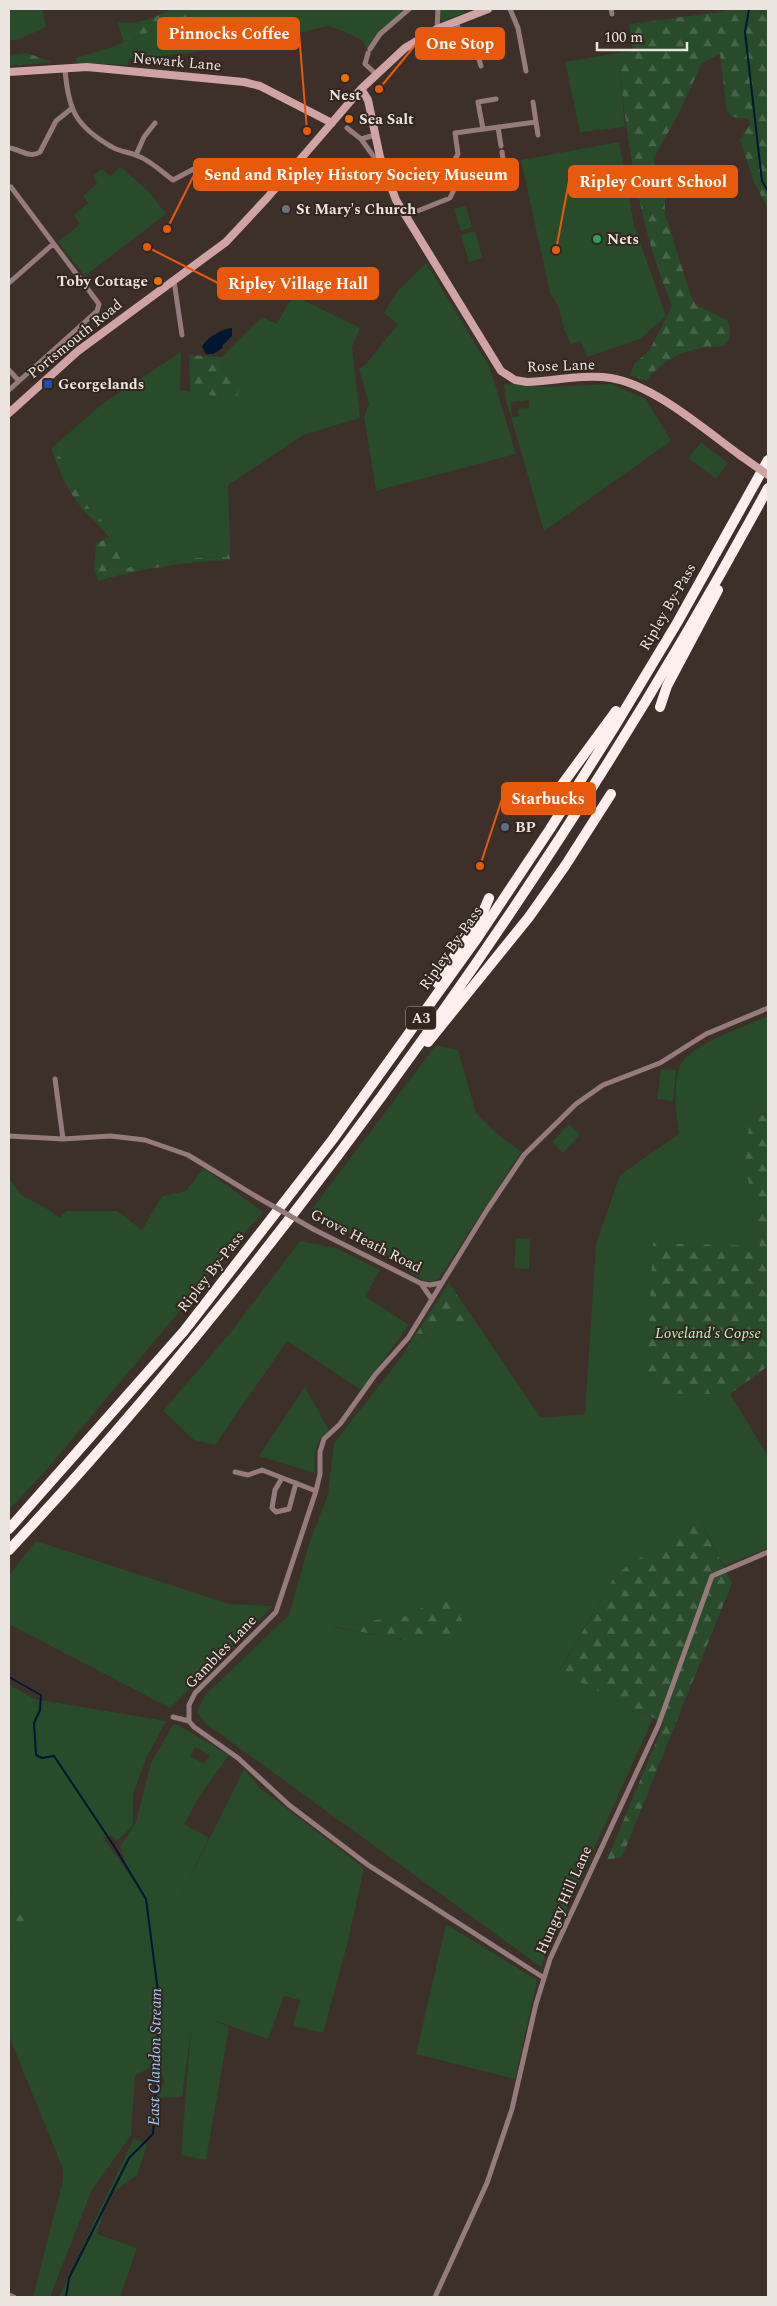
<svg xmlns="http://www.w3.org/2000/svg" width="777" height="2306" font-family="Spectral,serif">
  <style>
    .green { fill: #284b2a; fill-rule: evenodd }
    .forest { fill: url(#forest-firs) }
    .water { fill: #001732 }
    .lines { fill: none; stroke-linecap: round; stroke-linejoin: round }
    .stream { stroke: #001732; stroke-width: 2 }
    .street { stroke: #977b7c; stroke-width: 5 }
    .secondary { stroke: #d0a3a5; stroke-width: 8 }
    .highway { stroke: #feefef; stroke-width: 10 }
    .street-bridge { stroke: #977b7c; stroke-width: 5 }
    .secondary-bridge { stroke: #d0a3a5; stroke-width: 8 }
    .food-dot { fill: #e8710a; stroke: #32261f; stroke-width: 2 }
    .worship-dot { fill: #6b7280; stroke: #32261f; stroke-width: 2 }
    .leisure-dot { fill: #2e9e5b; stroke: #32261f; stroke-width: 2 }
    .transit-dot { fill: #1a4fb4; stroke: #32261f; stroke-width: 2 }
    .service-dot { fill: #5c6f8a; stroke: #32261f; stroke-width: 2 }
    .labels { text-anchor: middle; dominant-baseline: central; stroke-width: 4; stroke-linejoin: round; paint-order: stroke }
    .shield { fill: #32261f; stroke: #b4aba5; stroke-width: 1 }
    .shield-label { font-size: 14px; font-weight: bold; fill: #ece4df }
    .street-label { font-size: 15px; fill: #ece4df; stroke: #32261f }
    .poi-label { font-size: 15px; font-weight: bold; fill: #ece4df; stroke: #32261f; text-anchor: start }
    .park-label { font-size: 15px; font-style: italic; fill: #b6f8b8; stroke: #32261f }
    .water-label { font-size: 16px; font-style: italic; fill: #9cc7fb; stroke: #32261f }
    .leader { fill: none; stroke: #e8590c; stroke-width: 2 }
    .callout-dot { fill: #e8590c; stroke: #32261f; stroke-width: 2 }
    .callout { fill: #e8590c; stroke: #e8590c; stroke-width: 2 }
    .callout-label { font-size: 16px; text-anchor: middle; font-weight: bold; fill: #fff }
  </style>
  <defs>
    <pattern id="forest-firs" width="22" height="20" patternUnits="userSpaceOnUse" patternTransform="scale(1.25)"><rect width="22" height="20" fill="#284b2a"/><path d="M5 1l3.5 6h-7zM16 11l3.5 6h-7z" fill="#476548"/></pattern>
  </defs>
  <rect width="100%" height="100%" fill="#3c3028"/>
  <path class="green" d="M9,9H42L46,27L22,38L9,41Z
    M209,9H406L369,49L366,48L363,41L343,31L328,26L281,37L261,47H229L189,53L129,59L128,65L78,63L75,58L109,48Z
    M440,9H463L465,13L443,21L440,20Z
    M618,53L625,127L580,132L565,62Z
    M619,142L634,225L666,316L640,339L587,357L581,341L571,344L564,329L559,308L550,293L521,160Z
    M121,167L150,193L166,214L85,276L58,242L80,224L74,215L88,203L83,196L97,183L93,176L102,169L110,176Z
    M466,206L472,227L461,231L454,209Z
    M475,231L482,258L469,262L461,235Z
    M426,263L490,368L516,454L376,491L364,417L369,404L359,369L366,364L398,324L384,313L398,291Z
    M293,295L360,328L352,347L360,418L303,435L228,485L230,540L227,557L192,558L124,568L111,536L103,522L90,510L54,446L102,404L181,352L180,390L236,399L224,371L222,357L262,317L277,324Z
    M504,384L548,387L611,384L646,399L671,441L544,531L506,400ZM529,400V408L518,409L519,416L512,417L511,402Z
    M701,442L728,463L716,479L688,458Z
    M768,1016V1114L750,1117L761,1246L659,1394H730L768,1456V1548L724,1566L699,1518L616,1574L559,1671L653,1718L541,1967L205,1723L197,1712L204,1696L289,1615L310,1541L328,1495L334,1443L400,1359L432,1328L475,1321L541,1418L585,1414L596,1244L620,1175L679,1134C676,1112 673,1090 679,1068C687,1045 746,1026 768,1016ZM406,1616L403,1640L334,1627V1626Z
    M436,1045L458,1050L476,1113L495,1132L521,1152L440,1277L433,1282L423,1280L312,1209Z
    M661,1069L676,1070L673,1101L657,1099Z
    M569,1124L580,1135L563,1153L552,1142Z
    M203,1168L263,1212L53,1462L9,1510V1178L21,1195L46,1208L60,1218L66,1211H117L142,1230L162,1196L186,1191Z
    M516,1238L530,1239L529,1269L514,1268Z
    M300,1241L336,1248L380,1270L365,1296L409,1325L361,1390L287,1341L215,1445L194,1440L163,1411L231,1332Z
    M305,1387L330,1432C313,1442 315,1454 315,1473L259,1456Z
    M36,1541L229,1604L273,1606L170,1708L9,1624V1575Z
    M9,1684L34,1699L166,1721L146,1759L133,1794V1825L118,1840L111,1836L103,1837L138,1887L127,1869L120,1846L136,1822L151,1763L174,1723L229,1755L201,1794L184,1824L209,1838L176,1906L244,1769L260,1788L364,1868L347,1945L323,2033L293,2026L300,2000L284,1996L268,2039L210,2019L229,2027L206,2160L181,2155L191,2030L182,2097L155,2098L165,2082L156,2064L135,2076L131,2135L91,2192L50,2297H33L63,2180V2169L9,2036V1950L28,1928L9,1888ZM195,1747L210,1755L204,1764L190,1756Z
    M446,1924L537,1980L515,2079L416,2054Z
    M134,2138L147,2145L137,2175L109,2195L97,2234L137,2248L120,2297H59Z"/>
  <path class="forest" d="M172,9H209L124,42L117,22C140,25 152,18 172,9Z
    M727,9H768V209L754,182L740,140L750,124L748,119L733,117L727,112L720,54L702,63L678,115L653,159L665,189V214L692,299L696,305L727,320C731,330 732,337 724,346C690,348 669,353 646,381L630,375L634,364L649,351L672,306C639,228 626,136 618,53L633,51L629,24L727,11Z
    M27,53L52,62L9,66V55Z
    M189,355L222,357L224,371L234,374L240,388L236,399L190,392Z
    M54,446L90,510L103,522L111,536L124,568L192,558L227,557L230,540V560C185,562 142,568 98,581L94,570L96,544L109,537C101,526 96,523 87,514C70,497 59,471 51,448Z
    M768,1114V1366L730,1394H659L649,1381L647,1365L653,1243L760,1246L745,1162L750,1117Z
    M449,1283L475,1321L432,1328L400,1359Z
    M699,1518L732,1583L622,1857L607,1860L664,1723L559,1672L616,1574Z
    M450,1593L469,1637L403,1640L332,1626L406,1616Z
    M9,1888L28,1928L9,1950Z"/>
  <path class="water" d="M232,328V336L222,346L223,348L213,354H206L202,347C206,338 222,329 232,328Z"/>
  <g class="lines">
    <path class="stream" d="M749,9L745,32L762,181L768,191
      M9,1677L41,1695L40,1710L34,1723L36,1755L42,1758L54,1756L114,1846L146,1899L158,1992V2056L153,2134L129,2158L69,2278L66,2297"/>
    <path class="street" d="M510,9L518,28L526,71
      M611,9L612,14
      M456,22L465,45L477,53L481,66
      M437,29L438,9
      M370,49L380,34L409,9
      M368,53L365,64L376,74
      M65,69C68,109 75,126 112,147C120,152 130,152 138,156C151,161 162,172 173,180L205,163
      M536,122L538,135
      M498,127L501,146
      M347,128L361,139L382,168
      M483,129L478,102L496,99
      M361,139L375,135
      M9,148C20,149 30,159 40,152L56,121L71,109
      M136,155L144,137L155,123
      M457,174L504,165L502,152
      M405,216L450,198L458,181L454,161L458,154L455,133L536,122L533,102
      M174,281L182,335
      M9,283L53,244
      M9,370L19,381
      M9,390L97,311L99,304L11,187
      M55,1079L63,1139
      M9,1136L63,1139L111,1136L145,1140L188,1155L257,1197
      M313,1229L420,1283L430,1285L440,1283
      M422,1285L431,1298
      M235,1472L248,1475L262,1470L316,1491
      M282,1478L275,1490L272,1508L276,1512L289,1509L296,1483
      M173,1717L189,1721
      M544,1978L368,1865L289,1805L238,1758L194,1727L189,1721V1705L195,1693L276,1612L316,1491L320,1474V1452L324,1439L340,1424L375,1375L408,1338L487,1210L524,1155L576,1104L603,1085L660,1063L706,1034L768,1008
      M9,2295L14,2297
      M435,2297L487,2183L512,2109L536,2004L550,1959L658,1726L712,1576L768,1552"/>
    <path class="secondary" d="M9,72L87,67L244,82L260,86L332,123
      M361,89L368,100L380,157L396,200L501,371L515,380L527,382C554,381 584,374 611,378C654,385 705,430 741,456
      M9,413L78,351L226,242L267,198L361,89L405,48L437,29L488,9"/>
    <path class="highway" d="M660,707L667,686L718,590
      M547,805L616,711
      M437,983L484,910L489,898
      M428,1042L529,917L565,866L611,794
      M9,1529L184,1331L333,1139L478,937L550,829L615,726L677,623L768,460
      M9,1550C159,1390 295,1218 423,1039C549,862 665,679 768,488"/>
    <path class="street-bridge" d="M257,1197L313,1229"/>
    <path class="secondary-bridge" d="M741,456L768,475"/>
  </g>
  <g class="food-dot">
    <circle cx="345" cy="78" r="5"/>
    <circle cx="349" cy="119" r="5"/>
    <circle cx="158" cy="281" r="5"/>
  </g>
  <circle class="worship-dot" cx="286" cy="209" r="5"/>
  <circle class="leisure-dot" cx="597" cy="239" r="5"/>
  <rect class="transit-dot" x="43" y="379" width="10" height="10" rx="2.5"/>
  <circle class="service-dot" cx="505" cy="827" r="5"/>
  <g class="labels">
    <rect class="shield" x="406" y="1006.5" width="30" height="23" rx="4"/>
    <g class="shield-label">
      <text x="421" y="1018">A3</text>
    </g>
    <g class="street-label">
      <text transform="translate(177 62) rotate(5)">Newark Lane</text>
      <text transform="translate(75 339) rotate(-39)">Portsmouth Road</text>
      <text transform="translate(561 366) rotate(-2)">Rose Lane</text>
      <text transform="translate(668 607) rotate(-60)">Ripley By-Pass</text>
      <text transform="translate(451 948) rotate(-55)">Ripley By-Pass</text>
      <text transform="translate(366 1241) rotate(27)">Grove Heath Road</text>
      <text transform="translate(211 1272) rotate(-52)">Ripley By-Pass</text>
      <text transform="translate(221 1652) rotate(-46)">Gambles Lane</text>
      <text transform="translate(564 1900) rotate(-66)">Hungry Hill Lane</text>
    </g>
    <g class="poi-label">
      <text x="345" y="95" text-anchor="middle">Nest</text>
      <text x="359" y="119">Sea Salt</text>
      <text x="296" y="209">St Mary's Church</text>
      <text x="607" y="239">Nets</text>
      <text x="148" y="281" text-anchor="end">Toby Cottage</text>
      <text x="58" y="384">Georgelands</text>
      <text x="515" y="827">BP</text>
    </g>
    <g class="park-label">
      <text x="708" y="1333">Loveland's Copse</text>
    </g>
    <g class="water-label">
      <text transform="translate(155 2057) rotate(-89)">East Clandon Stream</text>
    </g>
  </g>
  <path class="leader" d="M307 131L299 33M379 89L416 44M167 229L194 175M556 250L569 181M147 247L218 283M480 866L502 799"/>
  <g class="callout-dot">
    <circle cx="307" cy="131" r="5"/>
    <circle cx="379" cy="89" r="5"/>
    <circle cx="167" cy="229" r="5"/>
    <circle cx="556" cy="250" r="5"/>
    <circle cx="147" cy="247" r="5"/>
    <circle cx="480" cy="866" r="5"/>
  </g>
  <g class="callout">
    <rect x="158" y="18" width="141" height="31" rx="5"/>
    <rect x="416" y="28" width="88" height="31" rx="5"/>
    <rect x="194" y="159" width="324" height="31" rx="5"/>
    <rect x="569" y="166" width="168" height="31" rx="5"/>
    <rect x="218" y="268" width="160" height="31" rx="5"/>
    <rect x="502" y="783" width="93" height="31" rx="5"/>
  </g>
  <g class="callout-label">
    <text x="229" y="39">Pinnocks Coffee</text>
    <text x="460" y="49">One Stop</text>
    <text x="356" y="180">Send and Ripley History Society Museum</text>
    <text x="653" y="187">Ripley Court School</text>
    <text x="298" y="289">Ripley Village Hall</text>
    <text x="548" y="804">Starbucks</text>
  </g>
  <rect width="777" height="2306" fill="none" stroke="#ece4df" stroke-width="20"/>
  <path d="M597 42v8h90v-8" fill="none" stroke="#ece4df" stroke-width="2.5"/>
  <text x="604" y="42" font-size="15" fill="#ece4df" stroke="#32261f" stroke-width="4" paint-order="stroke">100 m</text>
</svg>
